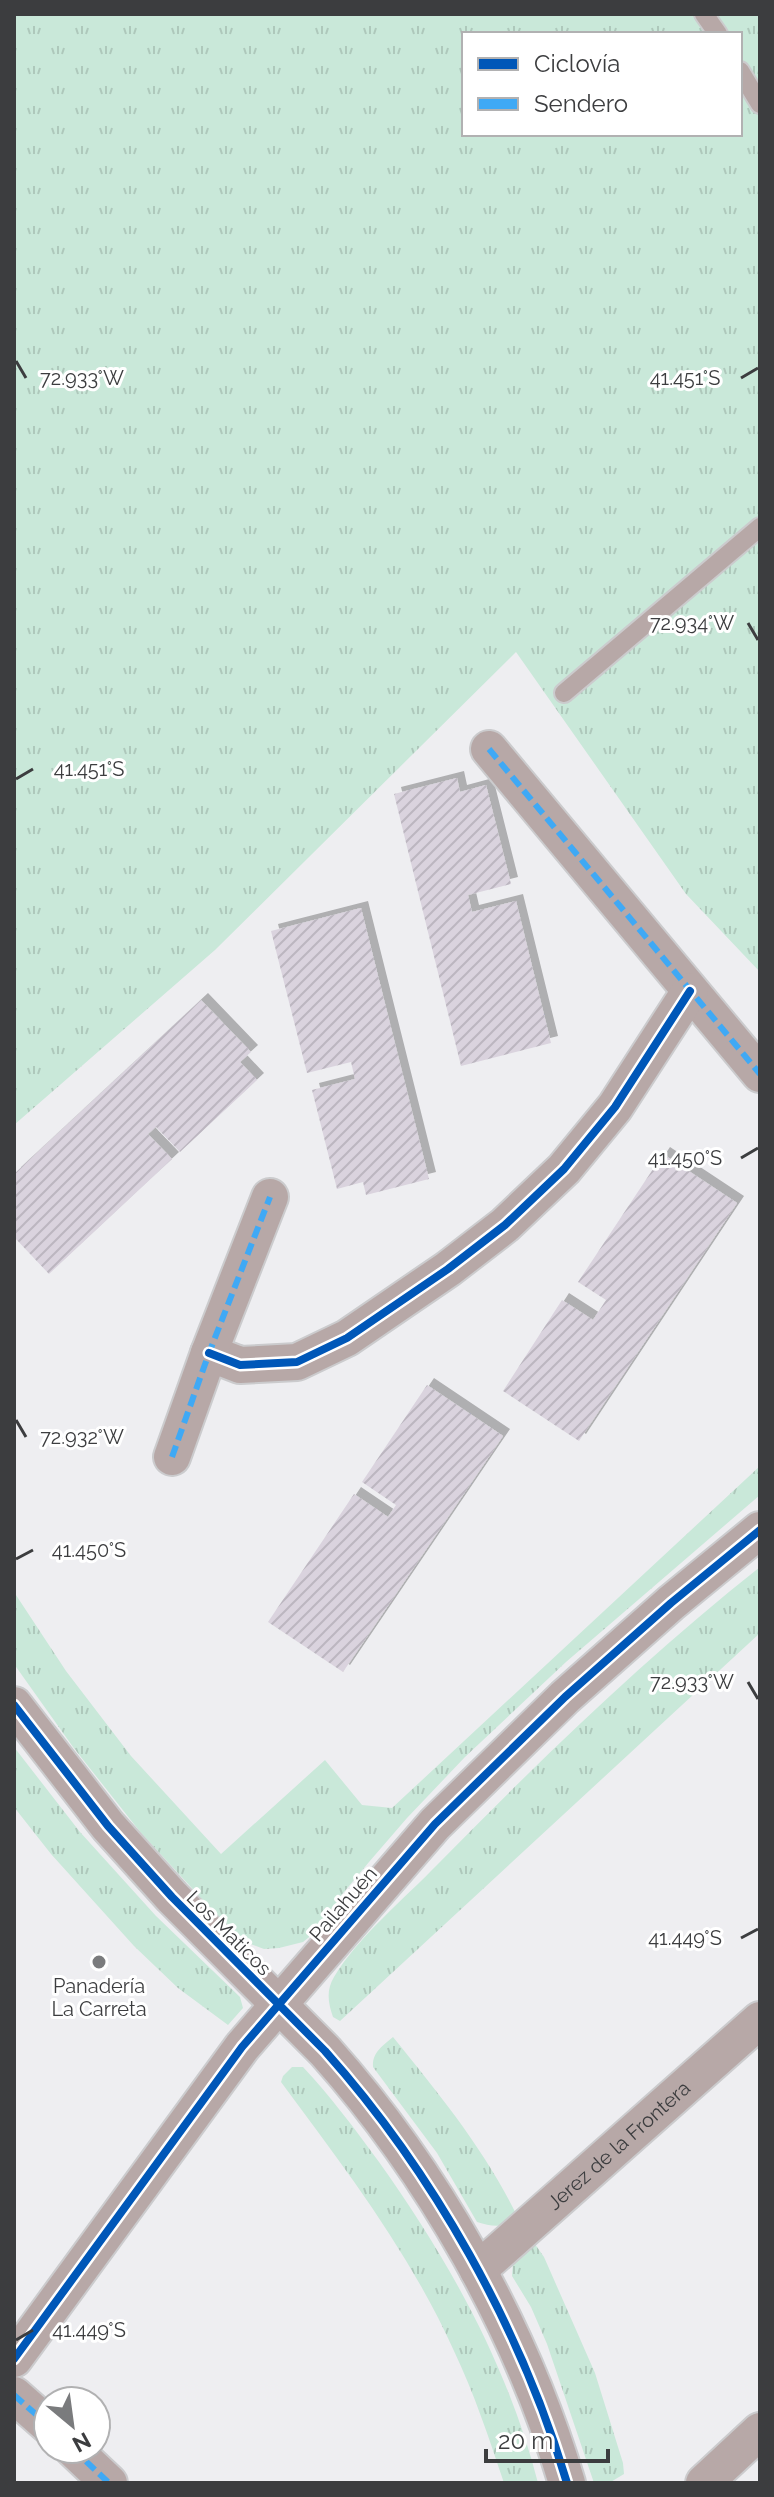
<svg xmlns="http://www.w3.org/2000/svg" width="774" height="2497" font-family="Raleway,sans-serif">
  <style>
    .grass { fill: url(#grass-tufts); fill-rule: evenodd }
    .building { fill: url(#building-hatch); filter: url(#shadow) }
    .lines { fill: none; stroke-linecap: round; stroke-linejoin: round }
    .lane-casing { stroke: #cbcbcd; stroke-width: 22 }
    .street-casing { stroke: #cbcbcd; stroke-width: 40 }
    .lane { stroke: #b7a8a7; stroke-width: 18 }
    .street { stroke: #b7a8a7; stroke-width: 36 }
    .quiet { stroke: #3fa9f5; stroke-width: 6; stroke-dasharray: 12 6; stroke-linecap: butt }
    .cycleway-casing { stroke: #fff; stroke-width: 13 }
    .cycleway { stroke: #0057b8; stroke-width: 8 }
    .ticks { fill: none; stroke: #3c3d3f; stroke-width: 3 }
    .poi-dot { fill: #7a7b7d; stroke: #fff; stroke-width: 3 }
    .labels { text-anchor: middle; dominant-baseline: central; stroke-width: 6; stroke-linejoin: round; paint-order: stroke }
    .street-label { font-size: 20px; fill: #3c3d3f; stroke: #fff }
    .poi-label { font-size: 20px; fill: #3c3d3f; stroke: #fff }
    .ticks-label { font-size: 20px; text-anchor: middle; fill: #3c3d3f; stroke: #fff; stroke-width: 6; stroke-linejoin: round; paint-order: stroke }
  </style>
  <defs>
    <pattern id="grass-tufts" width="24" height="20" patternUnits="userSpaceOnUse" patternTransform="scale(2)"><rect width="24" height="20" fill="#c9e8d9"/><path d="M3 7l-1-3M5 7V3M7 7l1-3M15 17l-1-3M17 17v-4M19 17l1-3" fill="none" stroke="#aec8bb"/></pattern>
    <pattern id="building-hatch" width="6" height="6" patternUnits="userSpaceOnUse" patternTransform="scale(2)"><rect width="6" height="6" fill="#dad3de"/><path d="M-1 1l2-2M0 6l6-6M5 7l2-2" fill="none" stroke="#bcb6c0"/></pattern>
    <filter id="shadow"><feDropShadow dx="7" dy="-7" stdDeviation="0" flood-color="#0004"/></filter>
  </defs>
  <rect width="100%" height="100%" fill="#eeeef1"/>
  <path class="grass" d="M14,14H760V972L686,894L516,652L215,950L14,1125ZM464,34H740V134H464Z
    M760,1466V1495L566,1662L465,1757L407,1818L369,1862L339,1898L324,1925L303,1942L279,1948L264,1949L245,1942L225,1924L141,1833L73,1747L14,1664V1592L66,1671L131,1756L221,1854L325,1760L362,1805L392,1808Z
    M760,1567V1633L340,2021L333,2017C328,2003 326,1990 334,1977C357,1938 406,1897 437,1865C540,1760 645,1658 760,1567Z
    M14,1747L80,1832L156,1916L240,1997L243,2008L228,2025L178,1988L134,1946L51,1854L14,1807Z
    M393,2037C439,2094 486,2151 518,2218C504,2228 493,2227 477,2222L437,2153L373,2067C372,2052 383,2046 393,2037Z
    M292,2067H303C331,2097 355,2129 379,2162C449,2260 508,2366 538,2483H504C489,2438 474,2393 454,2351C410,2253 344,2167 281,2082L283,2076Z
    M532,2240L544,2257L595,2373L623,2463L624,2474L609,2483H594L547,2344L531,2307L512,2276L513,2262Z"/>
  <path class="building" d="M457,778L460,792L486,785L511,884L468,895L472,912L516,901L551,1043L461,1066L394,794Z
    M361,908L429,1179L366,1195L363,1182L337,1189L312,1090L355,1079L351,1062L307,1073L271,931Z
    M201,1000L251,1052L240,1062L257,1080L180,1152L156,1127L148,1134L172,1159L49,1274L14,1237V1174Z
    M663,1154L737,1203L579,1441L503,1391L562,1300L593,1320L606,1300L578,1282Z
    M427,1385L503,1436L343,1672L268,1622L354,1494L388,1517L396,1505L362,1482Z"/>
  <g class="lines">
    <defs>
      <path id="lane" d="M704,14L718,34
        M740,71L760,104
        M564,693L760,527"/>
      <g id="street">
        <path d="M489,749L760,1074"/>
        <path d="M209,1353L240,1365L297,1362L347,1338L448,1269L505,1225L564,1169L615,1107L690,991"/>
        <path d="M172,1457L209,1353L270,1197"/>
        <path d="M14,1705L108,1826L172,1897L325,2051C433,2172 521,2328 567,2483"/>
        <path id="s1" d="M478,2270L760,2020"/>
        <path d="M14,2359L242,2047L435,1824L565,1697L671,1603L760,1530"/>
        <path d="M14,2395L48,2425"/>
        <path d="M73,2449L109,2483"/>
        <path d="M704,2483L760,2431"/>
      </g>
    </defs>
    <use href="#lane" class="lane-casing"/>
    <use href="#street" class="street-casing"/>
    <use href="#lane" class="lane"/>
    <use href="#street" class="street"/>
    <path class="quiet" d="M489,749L760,1074
      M172,1457L209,1353L270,1197
      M14,2395L48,2425
      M73,2449L109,2483"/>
    <defs>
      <path id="cycleway" d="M209,1353L240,1365L297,1362L347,1338L448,1269L505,1225L564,1169L615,1107L690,991
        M14,1705L108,1826L172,1897L325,2051C433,2172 521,2328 567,2483
        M14,2359L242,2047L435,1824L565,1697L671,1603L760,1530"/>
    </defs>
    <use href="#cycleway" class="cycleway-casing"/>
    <use href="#cycleway" class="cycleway"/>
  </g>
  <path class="ticks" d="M16,361L26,378M741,378L758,368M748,623L758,640M16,779L33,769M741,1158L758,1148M16,1420L26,1437M16,1559L33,1550M748,1682L758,1699M741,1938L758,1929M16,2340L33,2330"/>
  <circle class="poi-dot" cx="99" cy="1962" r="8"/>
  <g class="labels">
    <g class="street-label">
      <text transform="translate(343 1904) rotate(-49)">Pailahuén</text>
      <text transform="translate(229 1933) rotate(45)">Los Maticos</text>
      <text stroke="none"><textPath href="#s1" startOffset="188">Jerez de la Frontera</textPath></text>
    </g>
    <g class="poi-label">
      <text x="99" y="1986">Panadería<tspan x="99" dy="23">La Carreta</tspan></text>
    </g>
  </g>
  <g class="ticks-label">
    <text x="685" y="385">41.451°S</text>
    <text x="82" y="385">72.933°W</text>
    <text x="692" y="630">72.934°W</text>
    <text x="89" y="776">41.451°S</text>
    <text x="685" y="1165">41.450°S</text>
    <text x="82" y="1444">72.932°W</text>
    <text x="89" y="1557">41.450°S</text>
    <text x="692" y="1689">72.933°W</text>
    <text x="685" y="1945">41.449°S</text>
    <text x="89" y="2337">41.449°S</text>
  </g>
  <rect width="774" height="2497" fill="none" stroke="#3c3d3f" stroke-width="32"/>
  <rect x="462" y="32" width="280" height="104" fill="#ffffff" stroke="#b1b1b2" stroke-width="2"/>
  <rect x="478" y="58" width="40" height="12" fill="#0057b8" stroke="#b1b1b2" stroke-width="2"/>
  <text x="534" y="72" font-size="24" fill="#3c3d3f">Ciclovía</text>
  <rect x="478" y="98" width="40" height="12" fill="#3fa9f5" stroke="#b1b1b2" stroke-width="2"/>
  <text x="534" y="112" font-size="24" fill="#3c3d3f">Sendero</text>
  <g transform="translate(72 2425) rotate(151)"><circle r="38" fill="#ffffff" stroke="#b1b1b2" stroke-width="2"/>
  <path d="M0-6L14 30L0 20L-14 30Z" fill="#7a7b7d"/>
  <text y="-12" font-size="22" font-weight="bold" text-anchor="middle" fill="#3c3d3f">N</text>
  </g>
  <path d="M486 2449v12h122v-12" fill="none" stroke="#3c3d3f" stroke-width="4"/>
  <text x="498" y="2449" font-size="24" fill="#3c3d3f" stroke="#ffffff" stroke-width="6" paint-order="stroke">20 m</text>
</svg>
